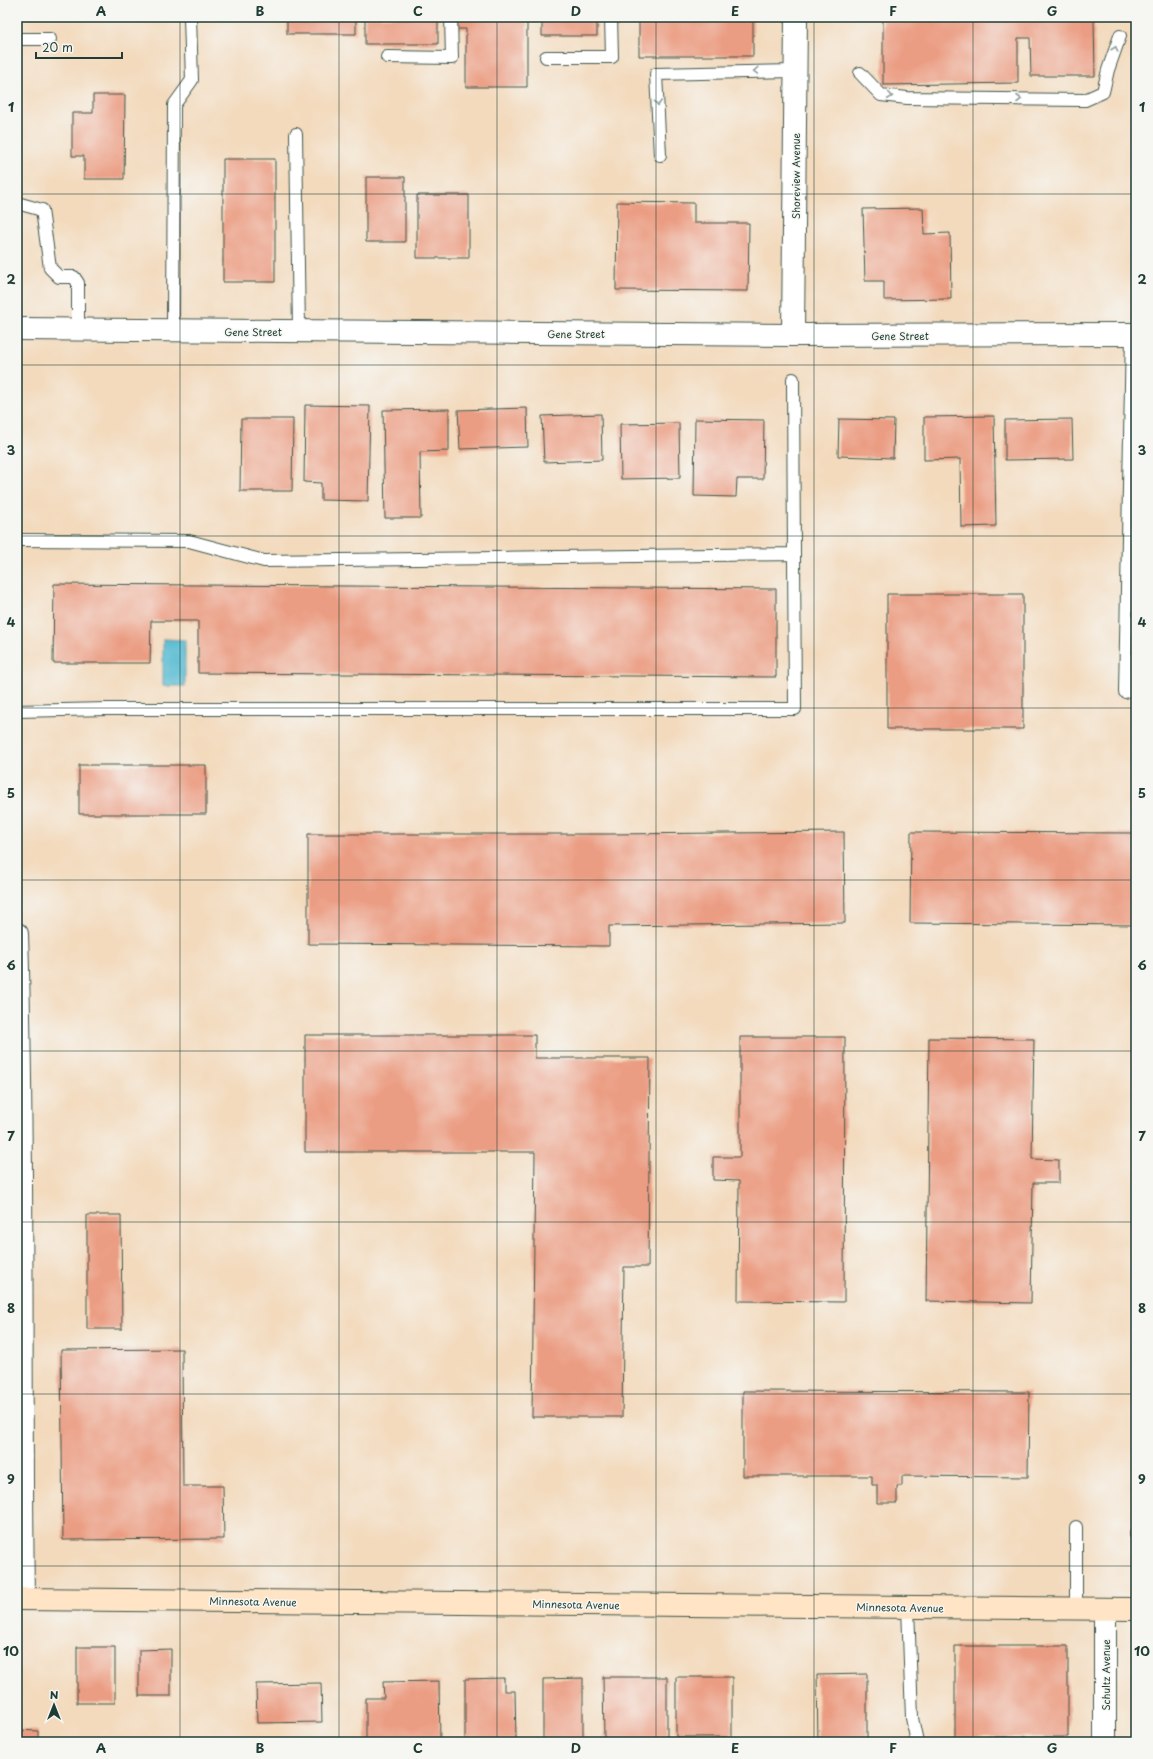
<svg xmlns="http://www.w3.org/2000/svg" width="1153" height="1759" font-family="'Playpen Sans',sans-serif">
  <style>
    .water { fill: #53b9d1; stroke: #397b82 }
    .building { fill: #eb9d83 }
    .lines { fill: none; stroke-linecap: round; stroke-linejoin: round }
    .lane-casing { stroke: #3f5549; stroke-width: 14 }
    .street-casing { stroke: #3f5549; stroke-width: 24 }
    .secondary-casing { stroke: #3f5549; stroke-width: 24 }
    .lane { stroke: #fff; stroke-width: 12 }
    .street { stroke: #fff; stroke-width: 22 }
    .secondary { stroke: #ffe4c6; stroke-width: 22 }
    .oneway { stroke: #8f9e9a }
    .grid { fill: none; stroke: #1f3d34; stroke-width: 1; stroke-opacity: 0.55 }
    .labels { text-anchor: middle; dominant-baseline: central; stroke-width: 3; stroke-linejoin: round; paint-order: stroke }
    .street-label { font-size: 10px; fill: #1f3d34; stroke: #f6f6f2 }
    .neatline { fill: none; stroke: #1f3d34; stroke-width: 1.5 }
    .grid-label { font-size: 13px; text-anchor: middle; font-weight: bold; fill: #1f3d34 }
  </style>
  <rect width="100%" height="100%" fill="#f6f6f2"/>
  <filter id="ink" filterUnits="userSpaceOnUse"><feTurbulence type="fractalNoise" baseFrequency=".025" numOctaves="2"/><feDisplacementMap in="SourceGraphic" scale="8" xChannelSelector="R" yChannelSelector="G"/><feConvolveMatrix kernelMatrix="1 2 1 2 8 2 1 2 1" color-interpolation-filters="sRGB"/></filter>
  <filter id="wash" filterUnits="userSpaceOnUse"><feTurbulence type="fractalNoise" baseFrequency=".012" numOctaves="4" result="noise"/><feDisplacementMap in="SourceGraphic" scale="16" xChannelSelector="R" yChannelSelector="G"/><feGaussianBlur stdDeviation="0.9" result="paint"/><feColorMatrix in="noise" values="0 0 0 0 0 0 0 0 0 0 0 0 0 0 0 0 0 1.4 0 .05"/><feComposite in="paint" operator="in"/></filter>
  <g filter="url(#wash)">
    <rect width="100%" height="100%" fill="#f3dabd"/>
    <path class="water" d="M163,639L185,640V686H163Z"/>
    <g id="blocks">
      <path class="building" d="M287,17H356V34H287Z
        M365,17H438V44H365Z
        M455,17H527V87H466V29H455Z
        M542,17H597V36H542Z
        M639,17H753V56H639Z
        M883,17H1094L1095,76H1031L1030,38H1018V83L883,85Z
        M93,95H125L124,179H84V156H72V113H93Z
        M223,159H275V282H223Z
        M366,177H405V242H366Z
        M417,195H469V258H417Z
        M617,202L694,203V223H749L748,291L616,290Z
        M923,208L924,234L950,233L951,299L884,300V281H865L863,209Z
        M305,405L370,406L368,501L321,500V483L304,482Z
        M527,408L528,447L460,449L458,410Z
        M449,409V451L420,452L421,518H385L383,410Z
        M601,414L602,460L544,462L542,416Z
        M994,416L996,526L961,527L960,459L924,460V417Z
        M241,419H293L292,491H240Z
        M695,419L764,420L763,479H737L736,497L694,496Z
        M839,419L894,420L893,458L838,456Z
        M1072,419L1073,459L1005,460V420Z
        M679,423L680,478L621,479L620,424Z
        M54,584L776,589V677L198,673V621H151L150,663H53Z
        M887,594H1023V729H887Z
        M79,765H206V814H79Z
        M844,832L845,923L609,926V946L308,944V834H609Z
        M911,832L1136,833V925L910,923Z
        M305,1035H535V1058H650L648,1267H624L622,1417H532L535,1152H305Z
        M740,1037H845L844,1302L738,1301L739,1181L713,1180V1157H740Z
        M929,1038L1034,1039L1032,1159L1059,1160V1183H1033L1031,1303L926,1301Z
        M87,1215H121L122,1329H87Z
        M182,1349L183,1486H223L224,1539L63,1540L61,1350Z
        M743,1391L1029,1392L1028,1477L902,1476V1486H897V1503H877V1485H872V1476H743Z
        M955,1646H1068V1737H955Z
        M77,1647H115V1703H77Z
        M171,1649V1696H139V1650Z
        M867,1674V1742H818L817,1675Z
        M603,1677H667V1741H604Z
        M676,1677H732V1737H676Z
        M504,1678V1691H515L516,1740L465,1741V1679Z
        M583,1678V1742H543V1679Z
        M439,1681L440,1742H366V1698H384L383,1682Z
        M321,1683L322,1722L257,1723L256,1684Z
        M17,1730L38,1731V1742H17Z"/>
    </g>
  </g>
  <g filter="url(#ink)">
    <use href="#blocks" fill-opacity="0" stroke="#3f5549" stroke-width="1"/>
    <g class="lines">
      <defs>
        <path id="lane" d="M17,39H50
          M387,57L452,58L451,17
          M546,57H612L611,17
          M860,73L881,95L907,98L1085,100L1103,92L1108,70L1120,36
          M296,134L299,331
          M660,155L656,74L795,71
          M17,203L42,210L50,268L59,277H74L78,283V330
          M173,330L174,105L192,80L190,17
          M793,379L794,554
          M17,540L189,541L264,561L794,554L795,709H108L17,711
          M1125,692L1132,334
          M1076,1527V1609
          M1136,1534V1533
          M908,1607L912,1718L917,1742"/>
        <path id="street" d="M17,329L793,335L1136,334
          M793,335L796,17
          M17,934C24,1156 20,1377 23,1599
          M1105,1742V1609"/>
        <path id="secondary" d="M17,1599L1136,1609"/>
      </defs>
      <use href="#lane" class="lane-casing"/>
      <use href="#street" class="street-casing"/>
      <use href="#secondary" class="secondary-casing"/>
      <use href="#lane" class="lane"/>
      <use href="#street" class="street"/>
      <use href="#secondary" class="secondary"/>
    </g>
    <defs><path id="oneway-chevron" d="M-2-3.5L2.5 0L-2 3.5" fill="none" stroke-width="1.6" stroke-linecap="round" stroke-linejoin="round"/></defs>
    <g class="oneway">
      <use href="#oneway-chevron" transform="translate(1115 49) rotate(-71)"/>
      <use href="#oneway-chevron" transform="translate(756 71) rotate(179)"/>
      <use href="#oneway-chevron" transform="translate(890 96) rotate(8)"/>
      <use href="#oneway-chevron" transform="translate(1019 99)"/>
      <use href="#oneway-chevron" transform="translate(658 103) rotate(87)"/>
    </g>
  </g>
  <path class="grid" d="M180,17V1742M339,17V1742M497,17V1742M656,17V1742M814,17V1742M973,17V1742M17,194H1136M17,365H1136M17,536H1136M17,708H1136M17,880H1136M17,1051H1136M17,1222H1136M17,1394H1136M17,1566H1136"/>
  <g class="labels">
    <g class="street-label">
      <text transform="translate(795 176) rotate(-90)">Shoreview Avenue</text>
      <text x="253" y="331">Gene Street</text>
      <text x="576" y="333">Gene Street</text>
      <text x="900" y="335">Gene Street</text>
      <text transform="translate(253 1601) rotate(1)">Minnesota Avenue</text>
      <text transform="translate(576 1604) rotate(1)">Minnesota Avenue</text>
      <text transform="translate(900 1607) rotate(1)">Minnesota Avenue</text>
      <text transform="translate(1105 1675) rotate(-90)">Schultz Avenue</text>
    </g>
  </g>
  <rect width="1153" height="1759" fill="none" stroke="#f6f6f2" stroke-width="44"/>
  <g transform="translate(54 1705)" stroke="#f6f6f2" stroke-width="3" paint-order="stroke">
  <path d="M0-3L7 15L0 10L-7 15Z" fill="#1f3d34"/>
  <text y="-6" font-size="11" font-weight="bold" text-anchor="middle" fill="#1f3d34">N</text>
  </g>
  <path d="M36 52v6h86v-6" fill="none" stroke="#1f3d34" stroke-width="2"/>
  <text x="42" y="52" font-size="12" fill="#1f3d34" stroke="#f6f6f2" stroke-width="3" paint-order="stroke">20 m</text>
  <rect x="22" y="22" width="1109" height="1715" class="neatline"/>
  <g class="grid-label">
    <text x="101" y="16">A</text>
    <text x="260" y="16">B</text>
    <text x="418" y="16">C</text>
    <text x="576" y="16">D</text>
    <text x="735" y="16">E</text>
    <text x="893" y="16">F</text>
    <text x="1052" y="16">G</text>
    <text x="11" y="112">1</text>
    <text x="1142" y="112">1</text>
    <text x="11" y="284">2</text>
    <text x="1142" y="284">2</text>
    <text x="11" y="455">3</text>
    <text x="1142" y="455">3</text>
    <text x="11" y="627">4</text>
    <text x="1142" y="627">4</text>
    <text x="11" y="798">5</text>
    <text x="1142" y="798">5</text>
    <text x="11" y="970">6</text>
    <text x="1142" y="970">6</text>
    <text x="11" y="1141">7</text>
    <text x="1142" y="1141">7</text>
    <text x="11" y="1313">8</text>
    <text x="1142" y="1313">8</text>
    <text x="11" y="1484">9</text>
    <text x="1142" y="1484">9</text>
    <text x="11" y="1656">10</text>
    <text x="1142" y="1656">10</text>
    <text x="101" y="1753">A</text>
    <text x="260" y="1753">B</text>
    <text x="418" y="1753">C</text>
    <text x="576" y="1753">D</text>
    <text x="735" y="1753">E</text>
    <text x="893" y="1753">F</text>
    <text x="1052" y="1753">G</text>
  </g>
</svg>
